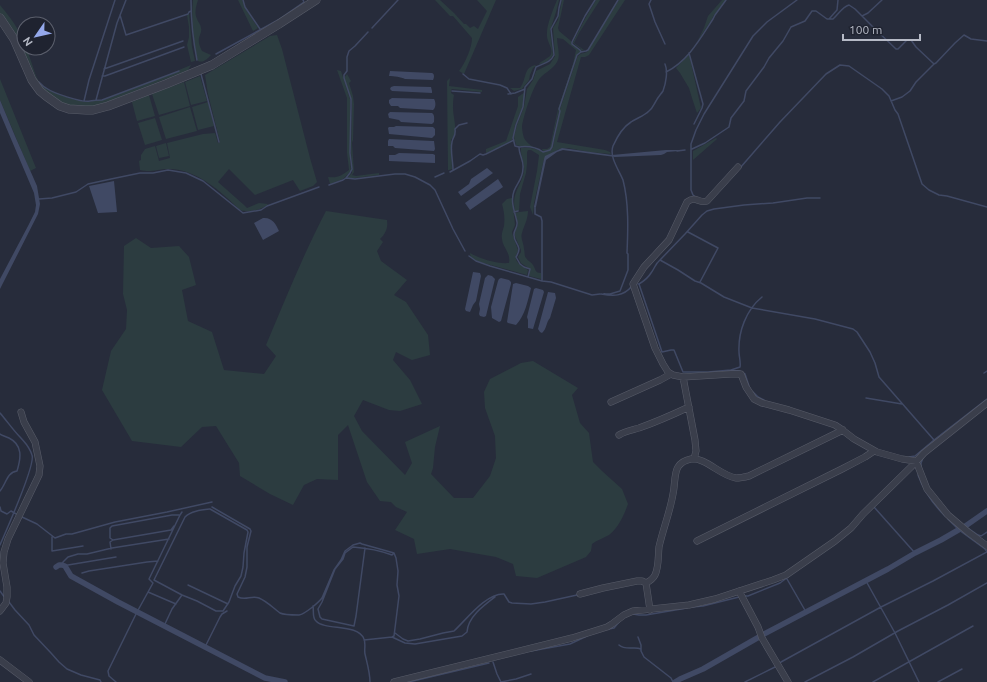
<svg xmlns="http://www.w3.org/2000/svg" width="987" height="682" font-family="Ubuntu,sans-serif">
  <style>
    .green { fill: #2c3c40 }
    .water { fill: #404964 }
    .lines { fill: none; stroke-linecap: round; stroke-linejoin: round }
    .stream { stroke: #404964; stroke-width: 1.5 }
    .canal { stroke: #404964; stroke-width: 5.5 }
    .minor-casing { stroke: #585c69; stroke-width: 7 }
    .tertiary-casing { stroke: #585c69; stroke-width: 9 }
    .minor { stroke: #3a3e4b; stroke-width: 6 }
    .tertiary { stroke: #3a3e4b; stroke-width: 8 }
  </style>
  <rect width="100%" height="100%" fill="#272c3b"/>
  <path class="green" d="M193,0H198C196,6 194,13 197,19C198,22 201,25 201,28C202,32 200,34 199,38C198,42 200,47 202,51L211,55C207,59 204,63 198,61C193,42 191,20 193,0Z
    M238,0H242L245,8L258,28L253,31Z
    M435,0H440L454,13L464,24H466L470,28L474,26L478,29L487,11L477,0H496L464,74L459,71C465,63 472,48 472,38L453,16H450Z
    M557,0H559L556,12L550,31L553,55C549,60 546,64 539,64C542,60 550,58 551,54C553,48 547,42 547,36C546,26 553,10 557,0Z
    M562,0H564L558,28L559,31L571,41L572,44L580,50L581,52L577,55L559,109V111L553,137L552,147L550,150L543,151L542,149H547L550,147L558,109L573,64L576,50L563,39L557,38C557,46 561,55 557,62C553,69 546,72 541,77C533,85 524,115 522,126C522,130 523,135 524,138C526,142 530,145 533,147C527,146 521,147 516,145L514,137L517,125L524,107L527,89L533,80L536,71L550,64L555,56L553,28L558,20Z
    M596,0H600L579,33L574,43L584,50L581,51V49L573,43V42L586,17Z
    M619,0H625L589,55L585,57H581L557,142L605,150L610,152L611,154L589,152L568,148L559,149L544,159L534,203L533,215L530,207L537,171L539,155L531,150H528L527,152V164L526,173L520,194L519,211H515C511,192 521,188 524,171C525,163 520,156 521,148C528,147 536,148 543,152L551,150L553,147L560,109L577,58C580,52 583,54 587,52Z
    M722,0H726L714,15L712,19L697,42L704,28L708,16Z
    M0,5C9,16 24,34 24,48H26C31,58 33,70 38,80C44,92 74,100 87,102C91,102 93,100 96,100C98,100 100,100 102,100L179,71V70L191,65L188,70L186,71L102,104L92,107L68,105L62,103L49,95L40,86L14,31L0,13Z
    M189,13L192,47L195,61L191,62L187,45L189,37V27L187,15Z
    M277,35L282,49L310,158L317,182L313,186L300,191L293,180L255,195L229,169L218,182L244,205L247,208L259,203L268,204C263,210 247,213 240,210C222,192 195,168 168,169C157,169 152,173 140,170L139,161L141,160V155L145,149L155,146L159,161L170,158L167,143L203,134L215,133L218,143L220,142L208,94L205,75L270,36Z
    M689,54L701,108L697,113L692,98L689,88L680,73L676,68Z
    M535,65L536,66L533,68L530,75L529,80L522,89L514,91L510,88H520C527,79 523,68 535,65Z
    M337,70L341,71L350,99V160L351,171L343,179L330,184L328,177C338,178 341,176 349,170L347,153V98Z
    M347,74L351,81L349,83L353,96L354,104L353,140L352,143L354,172L352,175L356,176L379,173V175L355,178H347L352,173V171L351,152L352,105L351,98L344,78Z
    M200,76L207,101L191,105L185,82Z
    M450,78L449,86L482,90V92L452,89L451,90V93L454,95C453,99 453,104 453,108C453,119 459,131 451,140L452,169L449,170H448L447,81Z
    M0,79L36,168L30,171L0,100Z
    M184,82L190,106L159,115L152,94Z
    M525,92L523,106L515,125L512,140L502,146L486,153V149L506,141L518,106V97Z
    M149,95L155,116L137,121L132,102Z
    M208,102L214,126L198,130L192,107Z
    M190,107L197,131L166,139L159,117Z
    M155,118L162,140L145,145L138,123Z
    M716,138L717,139L693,160V151Z
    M166,143L169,156L159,158L156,146Z
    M512,198L515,225L512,232L513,236L518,250C518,252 516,254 516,256C514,263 524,267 528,270L527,275L476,261C472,259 470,257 470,253C480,259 497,264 509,263C511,253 503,248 502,239C501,234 503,230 504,226C505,218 504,211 502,204L507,199Z
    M326,211L387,220C388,228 386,233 380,239L383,242L377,251L381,261L407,280L394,295L406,302L428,335L430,355L412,360L396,352L393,360L410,380L422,404L400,411L389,410L363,400L354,416L362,431L405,475L412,463L405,442L440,426L435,447L433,468L431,474L454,498H473L490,476L496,458L495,436L485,408L484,392L490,379L521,363L533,361L578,388L572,395L580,423L589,433L593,462L602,471L622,489L628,504C624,515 619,527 609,535C604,538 597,540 592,544L591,551L586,557L537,578L516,576L513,564L496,557L450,549L417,554L414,539L395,530L407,512L396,507L391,502L380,501L367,482L348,425L338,435V480L317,479L304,485L293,505L270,494L240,476L239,463L216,426L202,427L181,447L132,441L102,390L111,351L126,329L127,310L123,294L124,246L136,238L151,248L179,246L189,257L196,285L182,290L188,321L212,332L224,370L264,374L276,356L266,345C285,300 303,255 326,211Z
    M528,211C528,219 524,226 522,233C520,238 524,244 524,249C525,252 524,256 526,258C528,261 531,262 533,265C536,270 535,273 541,273V279L529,276L530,269L521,263L518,257L521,252V250L514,234L518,224L515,213L519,212Z"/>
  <path class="water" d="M390,71L432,73C435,74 434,78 433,80L405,79C401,77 394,76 389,76Z
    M394,86L431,87L432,91V93L392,91L390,89L391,87Z
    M392,98L434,99C436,102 436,108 433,110L400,108L398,106H391L389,103V100Z
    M0,100L15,136L37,186L40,204L38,214L0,289V279L28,226L35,212L36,205L34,193L0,113Z
    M390,112L432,113C435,115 434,119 434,122L432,124L401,122L399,120L389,118L388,114Z
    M396,126L433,127L435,129V135L432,138L389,134L388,128L389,127H394Z
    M389,139L433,141H434L435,149L434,151L395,148L393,146H388V141Z
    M562,148L612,155L666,150H679V151L667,152L664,154L661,155L615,157L563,150L557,152L546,160L536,207H534L544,159L545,156Z
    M399,153L433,154L435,155V163L389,161V155H395Z
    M487,168L493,173L461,196L458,192L469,184L471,179Z
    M498,179L503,187L470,210L465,203Z
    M114,181L117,212L98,213L89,186Z
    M263,218C272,217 276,224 279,231L263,240L254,223Z
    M473,272L480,273L481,276L476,301L473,305L470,312L466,311L465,309Z
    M488,275L492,276L495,279L486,316L484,317L480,316L479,314L480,309L479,304L485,278Z
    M501,278L509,280L511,282V284L501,321L499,322L492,318L491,307L498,281L499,279Z
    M516,283L528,286L531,288C528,300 525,316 516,325L508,323L507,322L513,284Z
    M536,288L543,290L544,292L533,329L528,328V320L527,317L534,289Z
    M548,292L555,293L556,298L550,318C546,322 547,329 542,333L540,332L538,329Z"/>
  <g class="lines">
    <path class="stream" d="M191,0C191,20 193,40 197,60
      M243,0L245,7L260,29
      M651,0L649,4L655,22L665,44
      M120,15L126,35L188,14L189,12L191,11
      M862,16L868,13L882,0
      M829,19L837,10L838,0
      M372,28L398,0
      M581,52L580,50L572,44V42L585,16L595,0
      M689,53L703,104L702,108L694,124
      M216,54L278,20L304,2L303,0
      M104,69L183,41
      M666,72C688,61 700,39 713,19L715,15L726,0
      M201,74L219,142
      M463,74L469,79L500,85L507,88L511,94
      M102,76H105L184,47
      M39,82C41,84 43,87 46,88C53,93 82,103 90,101C95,100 96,100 102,100L179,71
      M452,91L480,93
      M508,94L515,93L525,89
      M96,100L117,23L126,0
      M84,101L89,80L115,0
      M891,101L902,97L910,91L916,82L934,64
      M519,147C527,146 536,147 543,152L550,150L552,147L554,137L560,111L559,109L577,55L581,52L586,51L588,50L618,0
      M692,149L705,143L729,127L731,118L744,101L746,91L764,67L769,58L783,41L791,27L805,21L812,11H816L827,19H833C839,14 842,7 849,5L855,9L875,29L896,49H898L907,40H911L916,47L934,64L936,63L955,43L964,35L971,39L987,41
      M677,151L685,150
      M740,168L780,122L826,74L840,65L849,66L882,89L889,96L895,110L898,114L922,184L929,190L939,195L947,196L987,207
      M453,170C453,161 450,150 452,142C453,136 456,137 455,129L459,125L467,123
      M450,172L470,161L480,154L483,155L486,154L514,140
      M435,177L444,173
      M346,178L350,173L352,169L350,153L351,106V99L344,78V75L347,71V57L349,51L355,46L368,32
      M329,185L343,180L346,178L355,179L395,174H405L415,177L430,185L435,190L453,229L465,251
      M696,197L693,195L691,190V144L696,130L704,114L753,36L767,22L797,0
      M39,199L52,198L76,192L88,184L111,179L140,173H153L168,170L186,173L203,181L243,213L261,210L267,206L319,187
      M535,206V214L541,217L542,221V281
      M514,212L518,211
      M688,232L718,248L700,282
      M469,256L476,261L490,266L542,281L551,282L592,295L600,294
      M660,260L685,234L702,215L707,211L714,209L744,205L773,203L807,198H820
      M528,277L530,269L524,267L520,264L516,257C524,245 513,244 514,234C514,230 518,227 517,222C515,212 510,202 514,191C517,183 523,179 523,168C524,161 519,155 519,147L515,146L513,138L516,125L523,107L525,87L532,79L536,67C544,63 550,63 554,55L551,29L558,16L559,8L561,0
      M638,284H639C644,281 648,278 651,273C655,268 655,264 660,260L678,270L695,281L701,283L724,297L752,308L815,319L853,329L857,332L870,352L875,363L879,377L934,440
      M639,284L662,352L671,350H674L683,372H708L731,370L740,371
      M601,294C613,296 623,297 632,286
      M604,294H610L620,291L628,270V254L627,253C628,230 629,203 623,180C619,170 609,157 613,146C617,137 623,127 631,122C637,118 644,116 649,111C653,108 654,104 656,101C658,97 661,94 663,91C666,83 668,71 665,64
      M731,370L740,367C741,362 739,357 739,352C738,332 746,310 762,297
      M743,373L745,374L750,389
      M984,373L987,371
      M753,392L758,397L764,400
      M866,398L902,404
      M0,413C7,421 13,430 20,437C26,444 29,446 32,455C36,464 6,531 0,545
      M0,434C3,436 5,436 9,438C23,445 21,458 17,471C7,472 6,484 0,491
      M909,457L915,456L934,440L987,399
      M921,467V463L923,458
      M918,475C924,492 933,504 945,516
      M0,507L1,511L7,514L11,511L18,515
      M212,507L250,529L251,531L247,547V567L245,577L237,594L238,597C246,601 251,595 259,598C268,602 273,608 280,613C284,615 295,615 299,615C305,614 318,603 322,598L334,570L341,560L345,551L353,545L360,543L362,544L394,553L396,558L398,571L397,585L399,596L394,636L392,637L364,640
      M874,507L915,553
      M22,517L37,524L55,538L66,534H72L115,522L167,512L212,502
      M965,526L978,535L981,536L987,532
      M52,537V551L83,546
      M113,540L171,530L174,526
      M353,547L345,553L343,559L335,569L322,602L318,609L320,617L322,619L354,626L356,616L365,548
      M353,547C366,548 379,550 392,555L394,553
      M111,549L110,542L113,540L110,538V528L112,526L172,515H179
      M62,565L63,562L68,557L78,554H87L112,548L169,539
      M65,566L68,565L116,557
      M82,573L89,571L147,562L158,561
      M787,579L806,612
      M866,581L895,633L919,682
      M188,585L228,604
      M0,591L5,598
      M148,592L176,604
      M745,596H748L780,583L788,577
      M9,602L15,610L29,625L34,635L51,653L59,662L67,669L81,675L100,680L101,682
      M313,606C314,611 312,618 316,621C325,631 358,623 364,639C366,643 364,650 365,654C367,663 370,673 370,682
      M692,607L703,606L739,597
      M633,614L639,615H646L687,608
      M164,626L172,609L182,595L154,580L185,517C191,511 201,510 210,509L247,530L248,532L244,553L243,567L241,576L235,586L229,602L223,611H216L197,601L182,595
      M609,629L614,628L619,622
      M395,633L403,639L408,641L420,639L443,633L454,631C466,620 486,593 504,594L509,602L512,603L531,604L545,602L577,595
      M392,637L405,643L415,644L462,636L467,632C468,617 483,606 495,597
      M638,637L641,645V651L644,657L671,678L673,682
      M619,645C626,651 634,646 641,649
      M205,647L220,617L222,614L227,611
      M531,651L570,644L587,636
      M493,662L497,674L501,682
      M780,663L781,662L881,607L933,581L987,552L985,549L959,530L948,519
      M116,682L109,676L108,671L137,612L153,583L149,579L180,515L182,512
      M409,682L489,663
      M501,682L516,679L531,674
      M745,682L777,666
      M805,682L853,657L898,631L948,605L987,583
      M873,682L973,626
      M938,682L962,669"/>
    <path class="canal" d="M964,527L987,511
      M56,567L59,565H62L65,566L71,576L118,602L265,678L285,682
      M762,635L888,569L915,553L941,540L960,529
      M675,682L680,679L703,669L759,637"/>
    <defs>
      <path id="minor" d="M738,167L707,201C699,204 696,195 687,202L669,240L644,267L633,284L655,348L663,364L668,372L673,375L683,377L731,374H741L746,387L754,399L762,403L789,410L835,425L841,429L854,439L877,452L902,459L916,461L927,489L948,515L968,532L987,546
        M683,377L695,440L696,451L694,459
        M611,402L660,380L671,374
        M619,435C625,431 632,430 639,428C656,422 672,415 689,407
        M697,541L842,469L865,457L874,451
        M646,583C650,581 653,579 655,575C659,567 658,556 659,547C663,529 670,512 673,494C675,486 674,473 678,467C681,462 686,460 691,459C705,457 721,476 736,478C740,478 745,477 749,476L843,430
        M739,591L758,627L762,638L788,682
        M580,594L603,588L637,581H642L646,583L650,610
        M0,611L6,603L7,597V587L3,563L4,552L8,539L39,475L40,466L35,442L24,422L21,412
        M0,660L29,682
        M394,682L572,638L607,627L612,624L624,615L633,611L689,605L715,599L773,580L786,575L835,541L851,528L863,514L911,467L924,453L987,403"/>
      <path id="tertiary" d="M0,18L14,39L32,80L40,91L46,96L60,106L69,109L86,110H93L108,106L166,84L212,65L279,24L316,0"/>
    </defs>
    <use href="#minor" class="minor-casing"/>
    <use href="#tertiary" class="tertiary-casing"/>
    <use href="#minor" class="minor"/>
    <use href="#tertiary" class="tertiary"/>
  </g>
  <g transform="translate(36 36) rotate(236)"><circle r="19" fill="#1f2330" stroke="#5b5f6c"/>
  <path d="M0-3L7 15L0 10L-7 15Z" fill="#95a9ec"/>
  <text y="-6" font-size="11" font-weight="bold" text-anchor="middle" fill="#b6bac6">N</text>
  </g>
  <path d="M843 34v6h77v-6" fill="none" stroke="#b6bac6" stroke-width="2"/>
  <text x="849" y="34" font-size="12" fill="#b6bac6" stroke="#1f2330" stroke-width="3" paint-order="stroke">100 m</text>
</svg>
